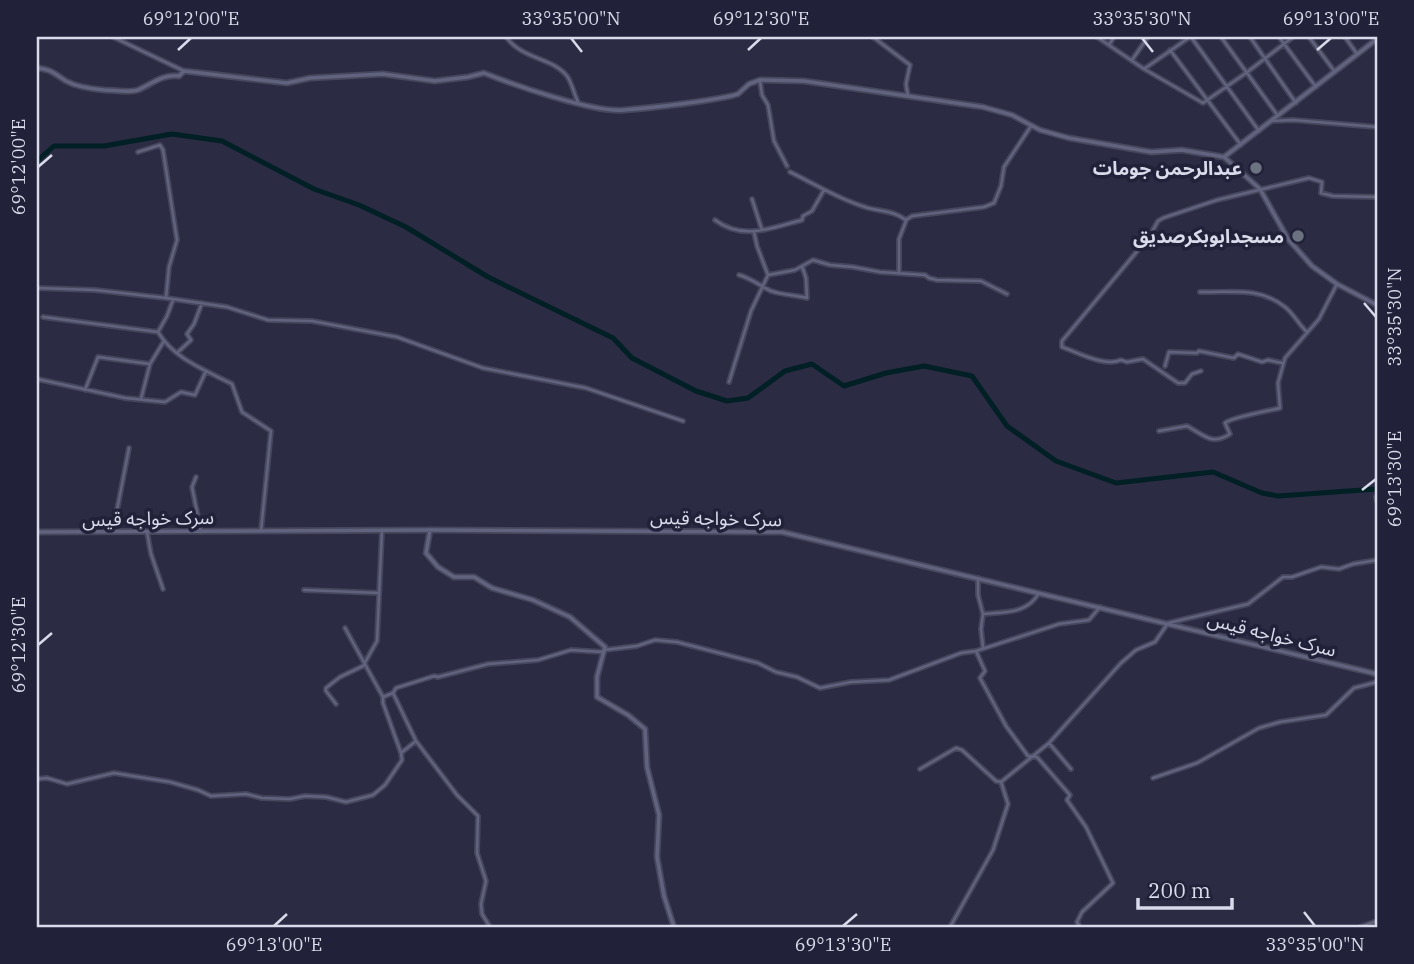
<svg xmlns="http://www.w3.org/2000/svg" width="1414" height="964" font-family="'IBM Plex Serif','Noto Sans Arabic',serif">
  <style>
    .lines { fill: none; stroke-linecap: round; stroke-linejoin: round }
    .river { stroke: #002025; stroke-width: 5 }
    .minor-casing { stroke: #46475c; stroke-width: 6 }
    .tertiary-casing { stroke: #46475c; stroke-width: 7 }
    .minor { stroke: #61627e; stroke-width: 2.5 }
    .tertiary { stroke: #61627e; stroke-width: 3.5 }
    .ticks { fill: none; stroke: #d9daea; stroke-width: 2.5 }
    .worship-dot { fill: #6b7280; stroke: #212239; stroke-width: 2.5 }
    .labels { text-anchor: middle; dominant-baseline: central; stroke-width: 7; stroke-linejoin: round; paint-order: stroke }
    .poi-label { font-size: 19px; font-weight: bold; fill: #d9daea; stroke: #212239; text-anchor: end }
    .street-label { font-size: 19px; fill: #d9daea; stroke: #212239 }
    .neatline { fill: none; stroke: #d9daea; stroke-width: 2.5 }
    .ticks-label { font-size: 18px; text-anchor: middle; fill: #d9daea }
  </style>
  <rect width="100%" height="100%" fill="#2b2b44"/>
  <g class="lines">
    <path class="river" d="M37,161L54,146H104L172,134L222,141L314,189L359,205L406,227L488,277L613,338L632,358L696,391L727,401L748,398L785,371L812,364L844,386L886,373L924,366L972,376L1007,426L1056,461L1116,483L1213,472L1262,493L1278,496L1377,489"/>
    <defs>
      <path id="minor" d="M113,37L184,71
        M506,37C523,60 552,57 567,76C572,83 574,94 578,102
        M873,37L910,65L906,84L908,96
        M1097,37L1144,69L1203,103L1246,73L1293,37
        M1191,37L1259,131
        M1221,37L1278,116
        M1250,37L1296,103
        M1279,37L1316,87
        M1309,37L1335,72
        M1345,37L1357,54
        M1109,45L1114,37
        M1170,50L1241,145
        M1132,60L1148,37
        M1144,69L1190,37
        M760,81L762,95L768,105L774,141L787,166
        M1271,121L1293,120L1377,127
        M138,152L160,145L163,150L177,240L169,267L166,298
        M790,172C815,184 838,199 865,207C880,212 893,210 906,220L912,216L984,207L994,203L1001,186L1004,167L1031,126
        M752,199L762,230
        M715,220C743,241 771,228 802,220L803,216L812,211L824,190
        M754,232L757,246L768,275
        M899,272V239L906,221
        M739,275C751,278 760,286 771,291C783,295 795,295 807,298L806,278L802,266
        M37,288L95,290L166,298L227,307L268,320L312,321L397,337L483,368L586,388L683,421
        M1200,292C1230,293 1259,286 1285,307C1294,314 1299,325 1307,332
        M43,317L158,332C174,359 205,370 232,384L242,412L271,431L261,531
        M158,332L167,316L173,300
        M178,352L191,340L187,334L194,324L202,303
        M1165,366L1169,352L1197,353L1199,351L1234,358L1238,354L1262,362L1268,360L1282,363
        M1201,371L1192,374L1185,383H1178L1143,359L1127,362L1121,360C1104,367 1079,353 1062,347V341L1149,237L1158,221L1163,218L1217,200L1309,178L1322,182L1321,193L1333,196L1377,197
        M37,379L125,398L165,402L181,392L195,395L206,371
        M729,382L751,311L768,275L795,270L813,260L830,265L853,267L880,272L925,275L929,278L937,280L981,281L1007,294
        M85,390L98,357L150,364
        M141,399L150,364L164,341
        M1159,431L1187,426C1204,435 1212,446 1230,434L1225,423C1232,417 1268,411 1280,408L1278,383L1285,358L1319,319L1337,284
        M196,477L192,487L201,532
        M1376,497L1377,501
        M113,531L129,448
        M147,532L151,554L163,589
        M978,578V595L983,614L981,629L983,647
        M304,590L379,593
        M983,614C1005,612 1027,614 1039,593
        M345,628L383,697V703L401,753
        M604,650L637,646L655,640L677,642L758,663L776,672L797,677L820,688L851,682L889,680L961,653L976,651L1059,624L1089,620L1100,607
        M976,651L985,671L980,678L1006,726L1028,756L1037,757L1070,795L1067,800L1086,827L1113,883L1082,912L1077,922L1080,927
        M393,693L416,741L457,795L478,816L477,853L486,881L481,904L482,914L490,927
        M383,697L393,693L396,688L434,676L438,677L488,664L538,660L571,650L603,652
        M336,704L326,691V688L340,677L363,666L377,641L382,530
        M1049,743L1071,769
        M920,769L956,748L962,750L996,781L1001,782L1049,743L1121,663L1136,650L1155,642L1168,623L1248,604L1283,577H1292L1321,567L1339,569L1353,564L1377,560
        M1153,778L1197,763L1259,728L1280,722L1326,715L1354,688L1377,682
        M37,779L47,778L67,784L114,773L170,782L198,790L211,796L246,794L262,798L290,799L305,796L326,797L346,802L373,795L385,785L402,760L401,753L416,741
        M950,927L993,850L1008,804L1001,782
        M1360,927L1377,921"/>
      <path id="tertiary" d="M37,68C53,70 53,73 66,81C77,87 92,89 104,90C113,90 129,93 138,90C152,84 162,74 179,76L184,71L287,83L310,78L383,74L435,81L468,77L484,73C514,85 594,113 624,110C660,107 696,103 731,96L738,94L749,84L760,80L804,81L983,107L1012,115L1040,130L1069,138L1151,152L1182,150L1224,157L1377,39
        M1224,157L1260,189L1288,239L1312,266L1337,284L1377,305
        M430,530L426,553L438,567L454,577H474L492,588L533,600L570,617L605,647L597,677V697L628,715L645,729L647,767L659,815L657,857L664,896L674,927
        M37,532L433,530L782,532L1377,674"/>
    </defs>
    <use href="#minor" class="minor-casing"/>
    <use href="#tertiary" class="tertiary-casing"/>
    <use href="#minor" class="minor"/>
    <use href="#tertiary" class="tertiary"/>
  </g>
  <path class="ticks" d="M571,38L582,52M1142,38L1153,52M178,50L191,38M748,50L761,38M1317,50L1331,38M38,167L52,155M1364,303L1376,317M1362,490L1376,479M38,645L52,633M1304,912L1315,926M274,926L287,914M843,926L857,914"/>
  <g class="worship-dot">
    <circle cx="1256" cy="168" r="7"/>
    <circle cx="1298" cy="236" r="7"/>
  </g>
  <g class="labels">
    <g class="poi-label">
      <text x="1242" y="168">عبدالرحمن جومات</text>
      <text x="1284" y="236">مسجدابوبکرصدیق</text>
    </g>
    <g class="street-label">
      <text transform="translate(148 518) rotate(-1)">سرک خواجه قیس</text>
      <text transform="translate(716 518) rotate(1)">سرک خواجه قیس</text>
      <text transform="translate(1272 634) rotate(14)">سرک خواجه قیس</text>
    </g>
  </g>
  <rect width="1414" height="964" fill="none" stroke="#212239" stroke-width="77"/>
  <path d="M1138 898v10h94v-10" fill="none" stroke="#d9daea" stroke-width="3.5"/>
  <text x="1148" y="898" font-size="21" fill="#d9daea" stroke="#212239" stroke-width="5" paint-order="stroke">200 m</text>
  <rect x="38" y="38" width="1338" height="888" class="neatline"/>
  <g class="ticks-label">
    <text x="191" y="25">69°12'00"E</text>
    <text x="571" y="25">33°35'00"N</text>
    <text x="761" y="25">69°12'30"E</text>
    <text x="1142" y="25">33°35'30"N</text>
    <text x="1331" y="25">69°13'00"E</text>
    <text transform="translate(19 167) rotate(-90)" y="6">69°12'00"E</text>
    <text transform="translate(1395 317) rotate(-90)" y="6">33°35'30"N</text>
    <text transform="translate(1395 479) rotate(-90)" y="6">69°13'30"E</text>
    <text transform="translate(19 645) rotate(-90)" y="6">69°12'30"E</text>
    <text x="274" y="951">69°13'00"E</text>
    <text x="843" y="951">69°13'30"E</text>
    <text x="1315" y="951">33°35'00"N</text>
  </g>
</svg>
